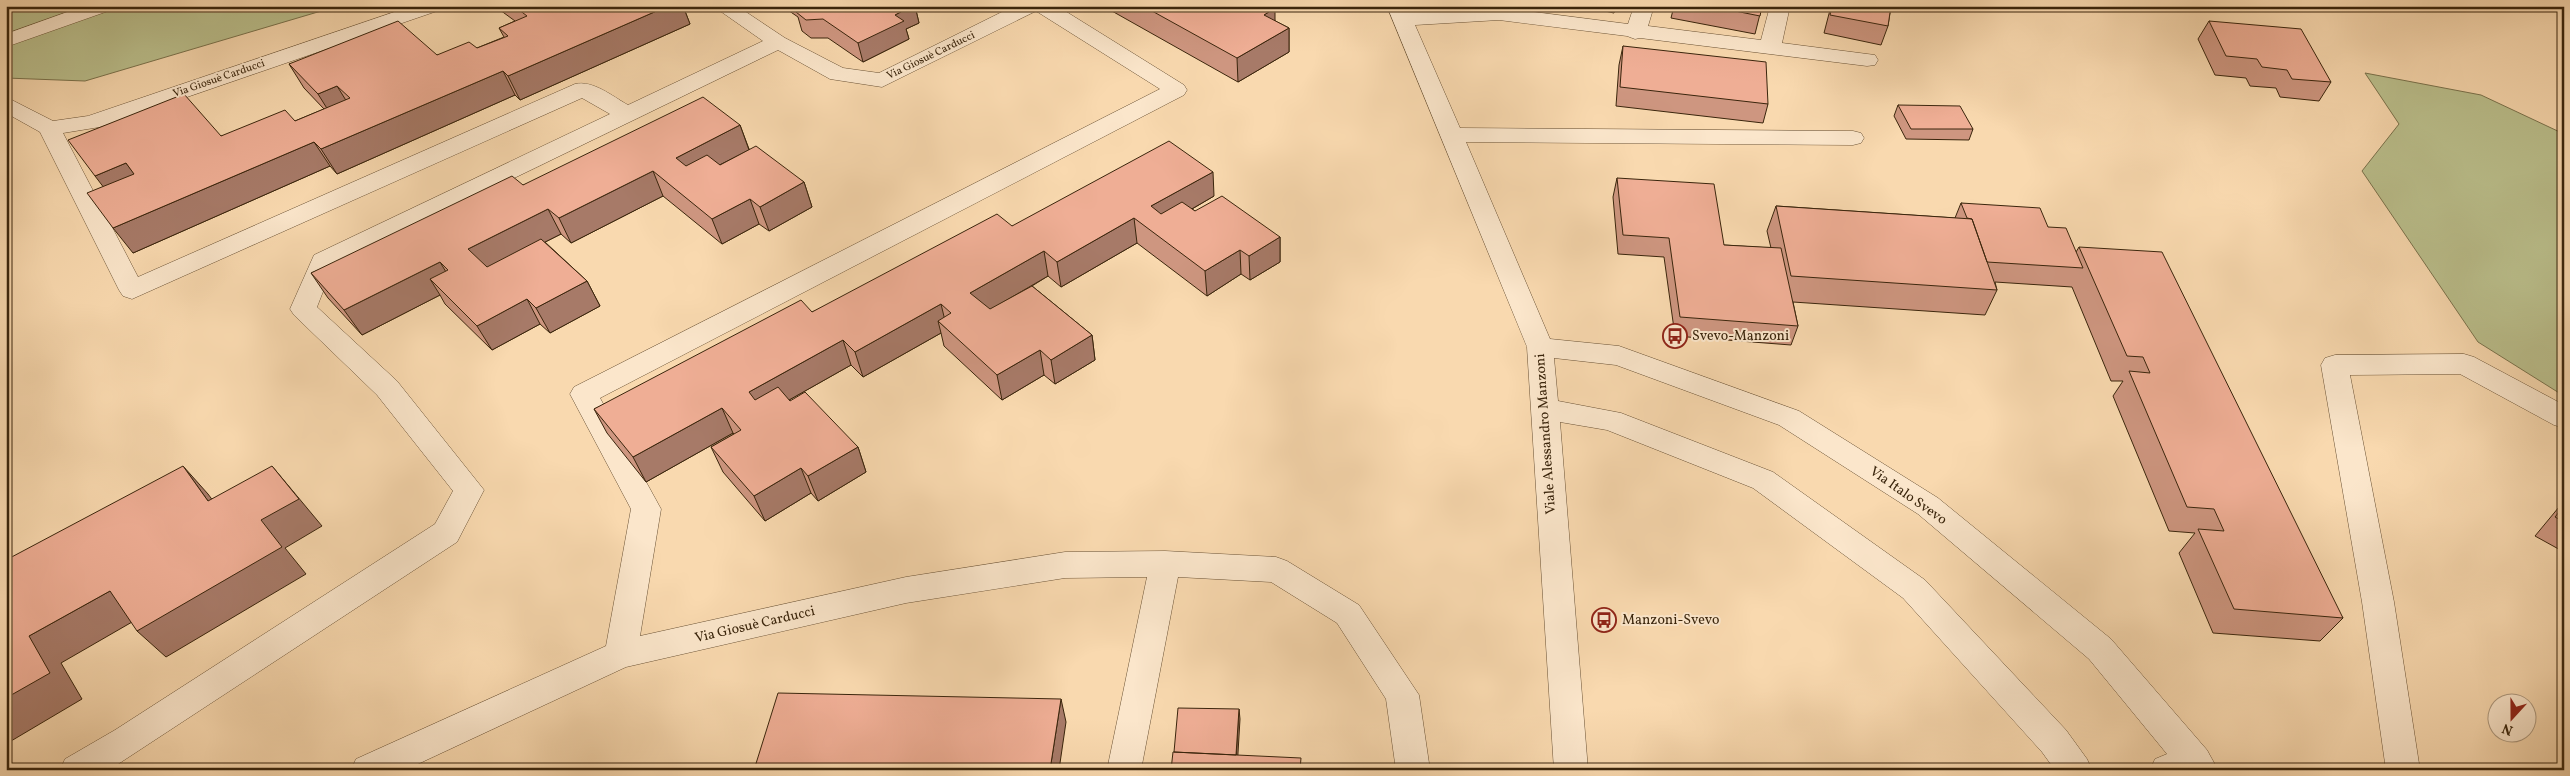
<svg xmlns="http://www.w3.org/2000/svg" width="2570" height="776" font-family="Vollkorn,serif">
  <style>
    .green { fill: #bbc08d; stroke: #7a724c }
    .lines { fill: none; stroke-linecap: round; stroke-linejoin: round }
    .minor-casing { stroke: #6a5235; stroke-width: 1 }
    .minor { fill: #fbe6cb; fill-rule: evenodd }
    .wall { fill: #ce9680; stroke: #3a250c }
    .shaded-wall { fill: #a77a68; stroke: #3a250c }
    .building { fill: #efae95; stroke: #3a250c }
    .labels { text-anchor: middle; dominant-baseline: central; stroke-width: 4; stroke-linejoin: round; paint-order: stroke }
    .far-street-label { font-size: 11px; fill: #3a250c; stroke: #fbe6cb }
    .poi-label { font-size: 14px; fill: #3a250c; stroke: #fbe6cb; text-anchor: start }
    .street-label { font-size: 14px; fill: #3a250c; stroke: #fbe6cb }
  </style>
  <rect width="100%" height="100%" fill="#f9d9af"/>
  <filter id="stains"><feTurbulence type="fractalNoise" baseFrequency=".004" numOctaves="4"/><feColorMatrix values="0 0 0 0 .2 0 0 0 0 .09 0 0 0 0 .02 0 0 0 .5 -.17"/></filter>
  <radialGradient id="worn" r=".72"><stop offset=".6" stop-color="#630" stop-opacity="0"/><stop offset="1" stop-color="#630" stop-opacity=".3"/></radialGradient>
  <path class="green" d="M6,6H338L85,81L6,78Z
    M2365,73L2481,95L2564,134V396L2478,342L2362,171L2399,124Z"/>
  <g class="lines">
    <defs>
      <path id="minor" d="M84,6H114L111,10L6,47V34Z
        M412,6H443L440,10L100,127L63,133L138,277L575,84C593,80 612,96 628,105L763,41L713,6H737L785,38L843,68L879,73L1014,6H1057L1184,85L1187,90L1184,95L600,398L661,509L640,636L906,577L1065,552L1165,551L1276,557L1287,561L1359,605L1419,695L1430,770H1396L1386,699L1337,623L1271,582L1178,577L1141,770H1107L1147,577L1065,578L906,603L626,667L405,770H351L356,759L606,646L631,509L570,394L574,387L1160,89L1036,11L882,87L830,79L778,50L333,266L317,307L397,381L484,490L457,542L109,770H60L65,759L115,730L435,524L453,491L377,395L294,315L290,309L314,255L610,114L582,98L132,299L123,296L119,290L40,132L6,113V97L53,121L88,116Z
        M1387,6H1407L1410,12L1512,6L1511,9L1628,24L1634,6H1654L1648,26L1761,40L1770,6H1790L1782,43L1875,55L1878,60L1875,65L1867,66L1640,38L1635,39L1627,36L1499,20L1415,25L1460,128L1853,131L1861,133L1864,138L1861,143L1853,145L1466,142L1550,339L1619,346L1799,411L1938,498L2111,639L2207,750L2218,770H2150L2155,759L2167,754L2089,659L1918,514L1779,425L1616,365L1554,358L1558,401L1621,413L1773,472L1925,580L2066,730L2087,759L2092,770H2055L2042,752L1903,598L1753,488L1607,430L1560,422L1588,770H1554L1527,347Z
        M2464,354L2474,357L2564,405V428L2554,425L2460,374L2350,375L2394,602L2420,770H2386L2362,602L2321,365L2325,358L2335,355Z"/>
    </defs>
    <use href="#minor" class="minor-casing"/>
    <use href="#minor" class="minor"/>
  </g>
  <path class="wall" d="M498,6H683L690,24L520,100L515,95L337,174L330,166L133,253L221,136L295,121L324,109L304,88L289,64L437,55L477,48L504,37L499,28L515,21L500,10Z
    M782,6H915L919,23L906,29L909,39L863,62L828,38H811L802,31L798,17Z
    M1103,6H1271L1275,21L1289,28V52L1238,82Z
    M1582,6H1617L1614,13Z
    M1674,6H1762L1755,34L1671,18Z
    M1831,6H1891L1888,26L1881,45L1824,33Z
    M2209,21L2331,82L2319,101L2280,97L2276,88L2250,86L2246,78L2215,75L2198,39Z
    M1623,46L1768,104L1763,123L1616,106L1619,65Z
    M1898,105L1973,129L1969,140L1906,139L1894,116Z
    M740,125L749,149L804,182L812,207L769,231L759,224L722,244L663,196L571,243L561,234L545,242L587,281L600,306L550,333L540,324L492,350L445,304L440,295L362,335L328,298L311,273L523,185Z
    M1617,178L1724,245L1771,248L1767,231L1776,206L1955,218L1961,203L2048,227L2076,252L2079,247L2343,618L2320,641L2213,633L2179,553L2195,533L2169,531L2113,396L2123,381H2111L2072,287L1995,282L1997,290L1985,315L1793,302L1798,326L1791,345L1675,336L1664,257L1618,254L1613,197Z
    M1214,196L1192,209L1195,211L1280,237V262L1250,280L1241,274L1207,296L1137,243L1061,287L1048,276L1032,286L1092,335L1095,360L1055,384L1044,375L1002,400L944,346L941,333L863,377L851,365L789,400L858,447L866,472L818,501L811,493L765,521L723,472L711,447L734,434L733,433L646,482L607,433L594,409L812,312L1012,226Z
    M2564,501V552L2535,536Z"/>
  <path class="shaded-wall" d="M668,6H683L690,24L520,100L508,76Z
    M912,6H915L919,23L906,29L909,39L863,62L858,43L895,15Z
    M1275,8V32L1264,15Z
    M1289,28V52L1238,82L1237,58Z
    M503,71L515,95L337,174L321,149Z
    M337,86L352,110L333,118L318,94Z
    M740,125L749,150L686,182L676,158Z
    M314,142L330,166L133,253L113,228Z
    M126,163L145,188L114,201L95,176Z
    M653,171L663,196L571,243L559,218Z
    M1213,172L1214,196L1154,231L1151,206Z
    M804,182L812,207L769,231L760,207Z
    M750,199L759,224L722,244L712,219Z
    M548,209L561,234L482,274L468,249Z
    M1134,218L1137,243L1061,287L1057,262Z
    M1280,237V262L1250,280L1249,256Z
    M1240,250L1241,274L1207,296L1205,271Z
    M1044,251L1048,276L976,318L970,293Z
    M440,262L455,287L430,279L440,295L362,335L344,310Z
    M587,281L600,306L550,333L536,308Z
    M527,299L540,324L492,350L477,326Z
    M941,304L947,329L938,321L941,333L863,377L855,352Z
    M1092,335L1095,360L1055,384L1051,360Z
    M843,340L851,365L759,417L749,392Z
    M1040,350L1044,375L1002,400L997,375Z
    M722,408L733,433L646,482L633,457Z
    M858,447L866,472L818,501L808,476Z
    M183,466L208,494L234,529L208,501Z
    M272,466L322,526L285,548L306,574L166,657L137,631L261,520Z
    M801,468L811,493L765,521L754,496Z
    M110,591L139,618L61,663L82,699L6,744V698L29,636Z
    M1061,699L1066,722L1059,770H1050Z
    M1239,709L1240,719L1237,770L1236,761Z"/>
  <path class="building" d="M514,6H668L508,76L503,71L321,149L314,142L113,228L87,193L134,174L126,163L95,176L68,140L184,94L221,136L285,110L295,121L350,98L337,86L318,94L289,64L398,21L437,55L469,42L477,48L508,36L499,28L527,16Z
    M800,6H912L895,15L904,21L858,43L823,19L806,20L796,12Z
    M1143,6H1271L1275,8L1264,15L1289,28L1237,58Z
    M1710,6H1762L1760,16Z
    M1832,6H1891L1888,26L1830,15Z
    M2209,21L2301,29L2331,82L2292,79L2287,70L2262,67L2257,59L2226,56Z
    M1623,46L1766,62L1768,104L1620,87Z
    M703,97L740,125L676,158L686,166L707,155L720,165L756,146L804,182L760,207L750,199L712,219L653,171L559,218L548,209L468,249L487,267L541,239L587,281L536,308L527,299L477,326L430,279L448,270L440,262L344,310L311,273L512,176L523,185Z
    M1898,105L1960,106L1973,129H1911Z
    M1169,141L1213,172L1151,206L1161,214L1182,202L1195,211L1222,196L1280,237L1249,256L1240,250L1205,271L1134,218L1057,262L1044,251L970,293L990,309L1032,286L1092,335L1051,360L1040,350L997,375L938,321L951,313L941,304L855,352L843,340L749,392L755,400L778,387L790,401L805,392L858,447L808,476L801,468L754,496L711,447L741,430L722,408L633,457L594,409L801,300L812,312L997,214L1012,226Z
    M1617,178L1714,184L1724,245L1781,248L1798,326L1680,317L1669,238L1623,235Z
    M1961,203L2040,208L2048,227L2066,228L2083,268L1987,262L1972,219L1967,218Z
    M1776,206L1972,219L1997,290L1791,276Z
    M2079,247L2162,252L2343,618L2234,609L2198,529L2224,531L2214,509L2187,507L2129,371L2150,373L2143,357L2127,356Z
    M183,466L208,501L272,466L299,499L261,520L282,547L137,631L110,591L29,636L50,673L6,698V560Z
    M2564,506V522L2555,517Z
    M778,693L1061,699L1050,770H754Z
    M1178,708L1239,709L1236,755L1174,752Z
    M1173,752L1301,758L1300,770H1171Z"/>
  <defs>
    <symbol id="bus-ring" viewBox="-11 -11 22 22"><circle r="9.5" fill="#fbe6cb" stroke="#8f2418" stroke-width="1.5"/><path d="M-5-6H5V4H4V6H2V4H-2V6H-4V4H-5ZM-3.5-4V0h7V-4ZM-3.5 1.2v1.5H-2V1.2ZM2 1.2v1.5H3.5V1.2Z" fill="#8f2418"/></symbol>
  </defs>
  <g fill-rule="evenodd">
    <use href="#bus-ring" x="1661" y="322" width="28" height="28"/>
    <use href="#bus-ring" x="1590" y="606" width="28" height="28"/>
  </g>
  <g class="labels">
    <g class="far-street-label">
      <text transform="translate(931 56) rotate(-26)">Via Giosuè Carducci</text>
      <text transform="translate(219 79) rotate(-19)">Via Giosuè Carducci</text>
    </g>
    <g class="poi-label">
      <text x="1692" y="336">Svevo-Manzoni</text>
      <text x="1622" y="620">Manzoni-Svevo</text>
    </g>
    <g class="street-label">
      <text transform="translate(1546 434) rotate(-94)">Viale Alessandro Manzoni</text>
      <text transform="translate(1908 496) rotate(35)">Via Italo Svevo</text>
      <text transform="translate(755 625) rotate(-13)">Via Giosuè Carducci</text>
    </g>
  </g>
  <rect width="2570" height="776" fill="none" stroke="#f9d9af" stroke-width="25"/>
  <rect x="8" y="8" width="2555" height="761" fill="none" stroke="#3a250c" stroke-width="2.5"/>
  <rect x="12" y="12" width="2545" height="751" fill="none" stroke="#3a250c"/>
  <g transform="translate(2512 718) rotate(201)"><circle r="24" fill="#fbe6cb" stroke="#ae997f"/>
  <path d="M0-4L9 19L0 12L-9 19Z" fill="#8f2418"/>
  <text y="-8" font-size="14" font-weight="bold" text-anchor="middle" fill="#3a250c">N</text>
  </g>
  <rect width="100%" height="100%" filter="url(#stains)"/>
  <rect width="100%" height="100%" fill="url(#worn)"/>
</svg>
